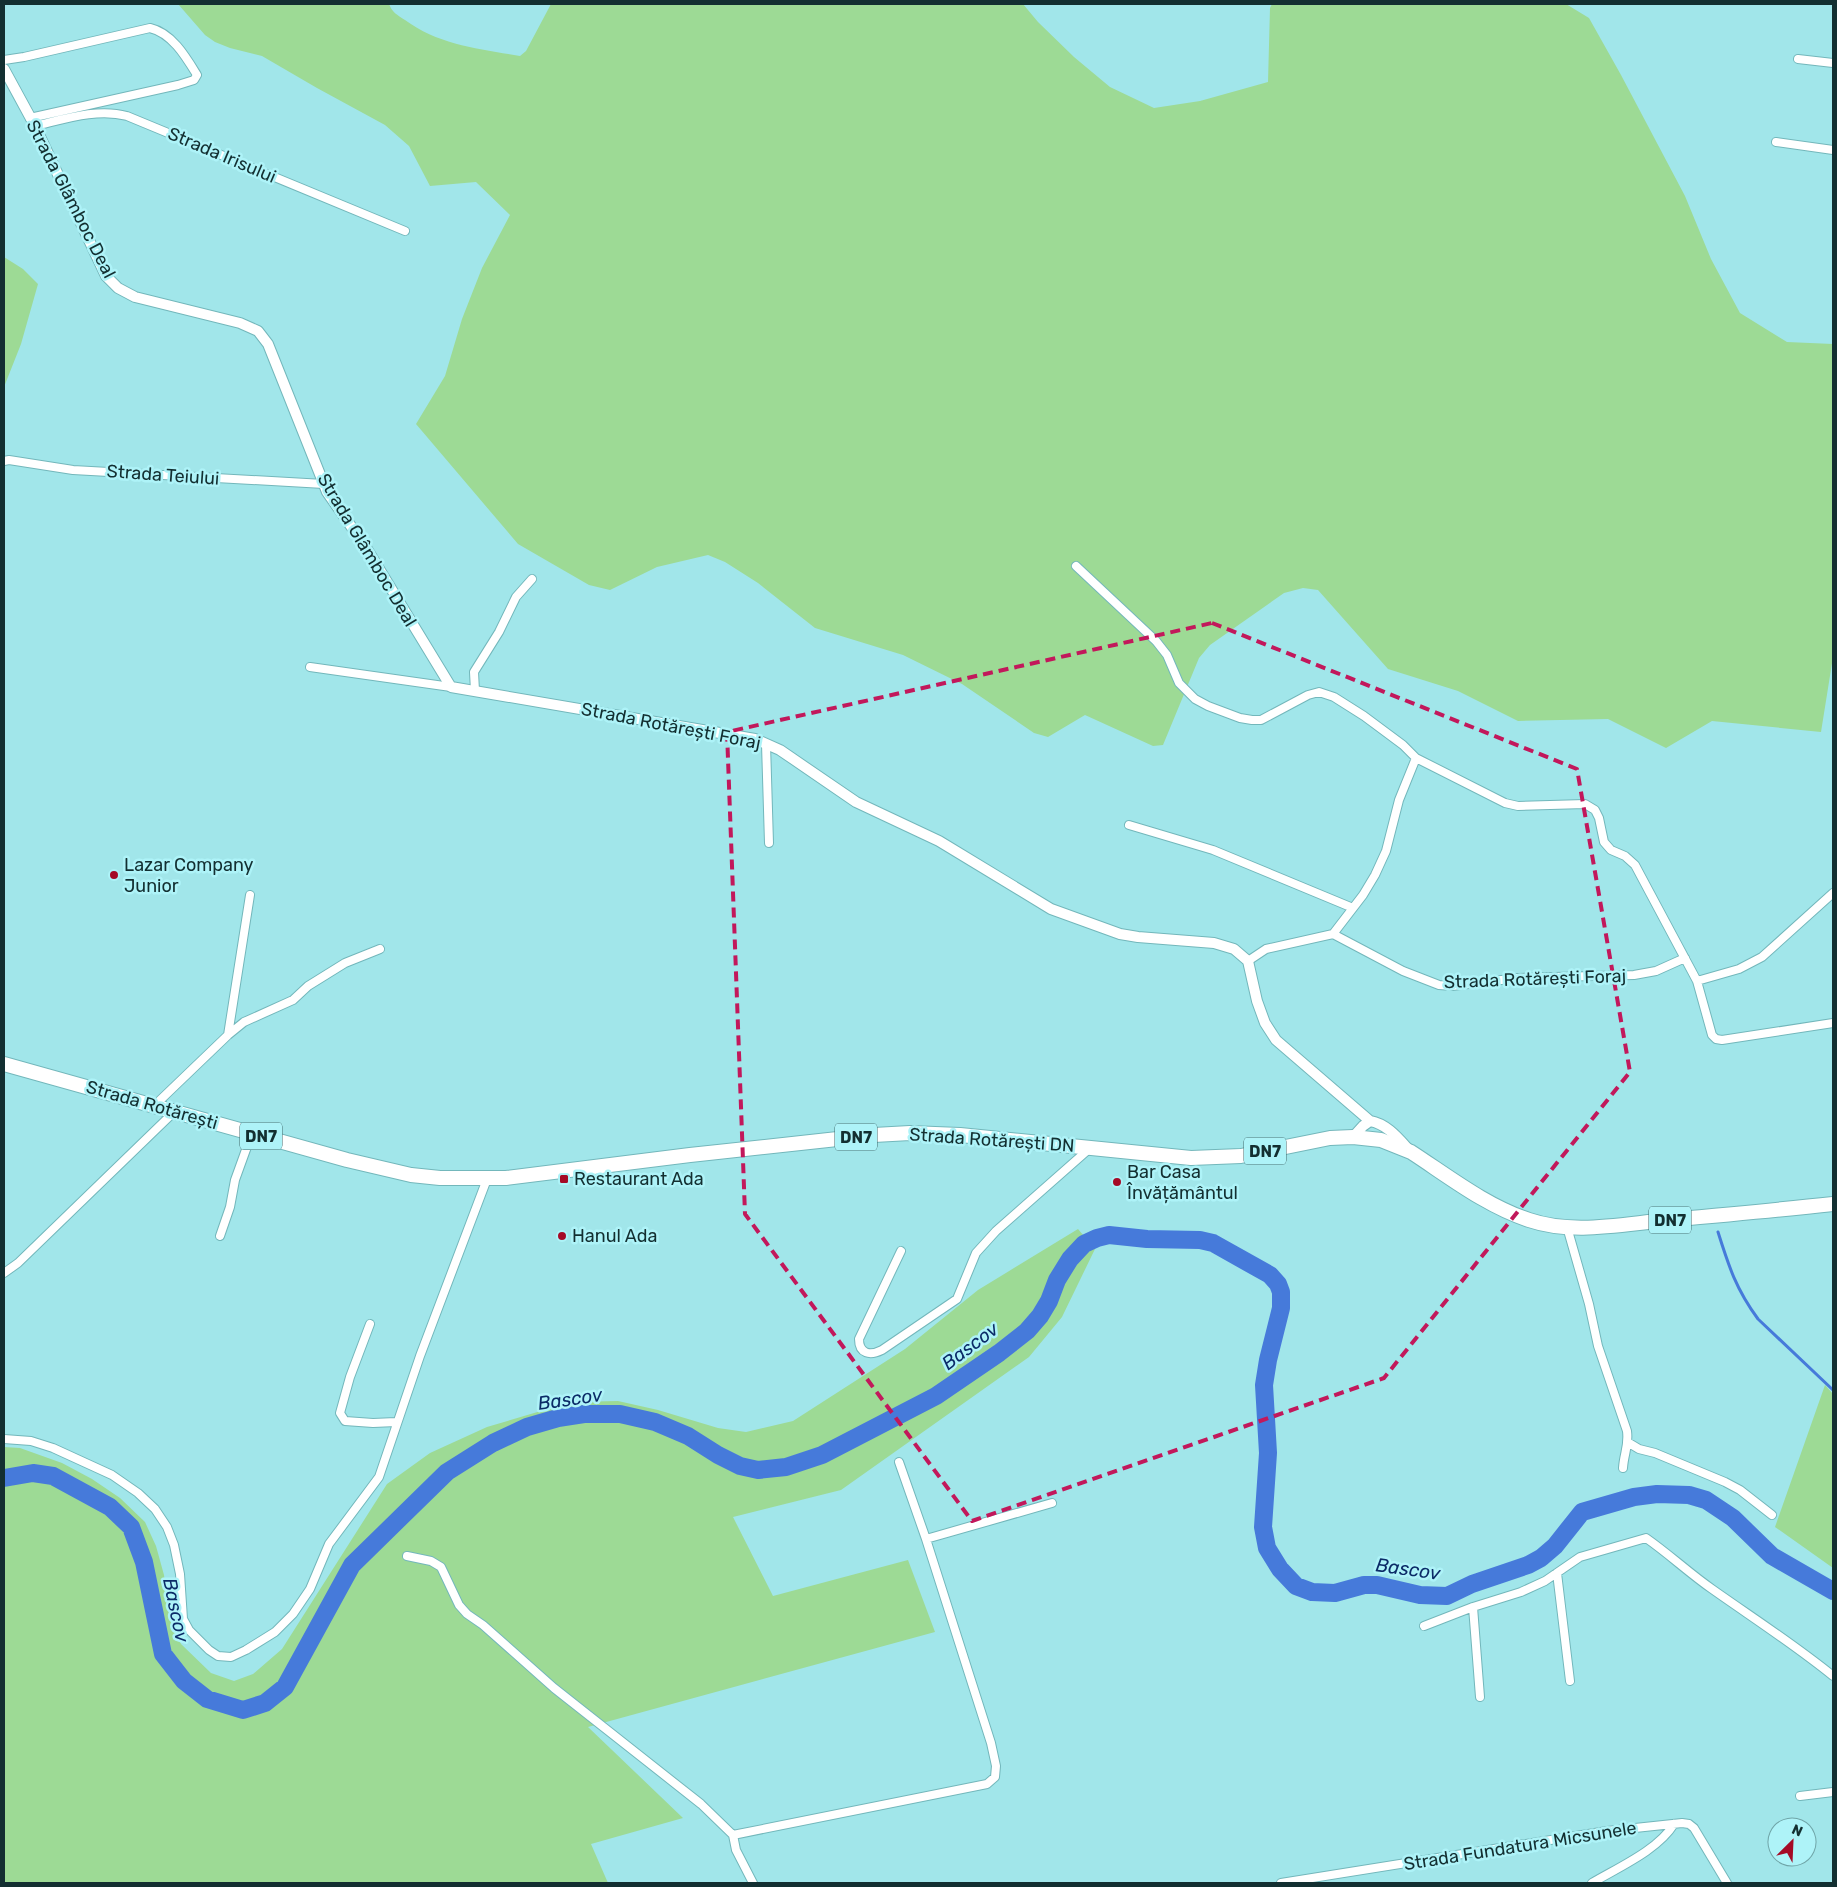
<svg xmlns="http://www.w3.org/2000/svg" width="1837" height="1887" font-family="Rubik,sans-serif">
  <style>
    .green { fill: #9dda95 }
    .lines { fill: none; stroke-linecap: round; stroke-linejoin: round }
    .stream { stroke: #467ada; stroke-width: 3 }
    .river { stroke: #467ada; stroke-width: 18 }
    .street-casing { stroke: #73b7bb; stroke-width: 10 }
    .secondary-casing { stroke: #73b7bb; stroke-width: 12 }
    .highway-casing { stroke: #73b7bb; stroke-width: 16 }
    .street { stroke: #fff; stroke-width: 8 }
    .secondary { stroke: #fff; stroke-width: 10 }
    .highway { stroke: #fff; stroke-width: 14 }
    .marked { fill: none; stroke: #c2185b; stroke-width: 4; stroke-dasharray: 10 6; stroke-linejoin: round }
    .poi-dot { fill: #a50a26; stroke: #aef3f8; stroke-width: 2 }
    .labels { text-anchor: middle; dominant-baseline: central; stroke-width: 5; stroke-linejoin: round; paint-order: stroke }
    .shield { fill: #aef3f8; stroke: #426a6d; stroke-width: 1 }
    .shield-label { font-size: 16px; font-weight: bold; fill: #132f31 }
    .street-label { font-size: 18px; fill: #132f31; stroke: #aef3f8 }
    .poi-label { font-size: 18px; fill: #132f31; stroke: #aef3f8; text-anchor: start }
    .water-label { font-size: 19px; font-style: italic; fill: #0b2b67; stroke: #aef3f8 }
  </style>
  <rect width="100%" height="100%" fill="#a1e6ea"/>
  <path class="green" d="M178,4H389C392,12 397,15 405,20C439,45 479,49 520,56L526,51L551,4H1023L1038,22L1074,57L1110,87L1154,108L1200,101L1268,82L1270,8L1272,4H1566L1589,18L1621,75L1685,196L1711,259L1740,313L1787,342L1833,344V657L1821,732L1712,721L1666,748L1608,719L1518,721L1458,691L1388,669L1318,590L1303,588L1284,593L1210,645L1199,658L1163,745L1153,746L1085,715L1048,737L1034,733L962,684L903,655L815,628L758,583L725,562L708,555L657,567L610,590L589,585L518,544L416,424L445,376L462,319L482,268L510,215L476,182L430,186L409,146L385,125L317,88L262,56L230,48L215,42L205,35Z
    M4,257L23,269L38,284L21,344L4,387Z
    M1078,1229L1095,1249L1062,1317L1029,1357L841,1490L733,1517L773,1596L908,1560L935,1632L588,1727L683,1818L591,1844L608,1883H4V1447L20,1448L62,1463L92,1479L120,1498L145,1522L156,1546L164,1575L170,1620L181,1644L211,1673L234,1681L253,1674L282,1649L387,1484L430,1453L487,1427L571,1402L618,1401L658,1410L718,1428L746,1432L793,1421L905,1349L978,1290Z
    M1825,1385L1833,1394V1568L1775,1527Z"/>
  <g class="lines">
    <path class="stream" d="M1718,1232C1729,1267 1736,1289 1758,1319L1833,1390"/>
    <path class="river" d="M4,1478L33,1473L53,1476L110,1507L131,1527L144,1562L163,1654L184,1681L207,1699L243,1710L265,1703L285,1687L352,1565L447,1472L493,1443L527,1427L558,1418L584,1414H620L655,1422L688,1436L718,1455L740,1466L758,1470L786,1467L822,1455L936,1396L999,1353L1027,1331L1040,1316L1049,1301L1057,1280L1070,1259L1084,1244L1097,1238L1109,1235L1147,1239L1200,1240L1213,1243L1270,1275L1278,1284L1281,1292V1308L1268,1360L1264,1385L1268,1453L1263,1527L1267,1548L1280,1569L1296,1586L1312,1592L1335,1593L1364,1585H1377L1420,1595L1447,1596L1472,1584L1528,1565L1541,1558L1555,1546L1582,1512L1634,1497L1657,1494L1689,1495L1706,1500L1733,1518L1772,1556L1833,1591"/>
    <defs>
      <path id="street" d="M1798,59L1833,63
        M4,60L24,57L150,28C172,33 186,57 197,75L194,80L178,85L30,118
        M35,126C65,119 97,108 127,116L405,231
        M1776,142L1833,150
        M4,461L9,460L73,470L324,484
        M1076,566L1156,641L1167,655L1179,683L1195,699L1208,706L1240,718L1252,720H1261L1308,695L1319,692L1334,697L1364,716L1403,745L1416,758L1505,803L1518,806L1585,804L1595,810L1599,818L1604,842L1611,850L1625,856L1635,865L1697,981L1712,1035L1716,1039L1722,1040L1833,1023
        M310,667L451,687
        M475,691L474,672L499,632L516,597L532,579
        M766,744L769,843
        M1129,825L1213,850L1353,908
        M1333,934L1363,895L1375,875L1386,851L1399,800L1416,758
        M1248,961L1266,949L1333,934L1403,971L1439,985L1452,986L1518,978L1634,975L1656,971L1685,958
        M1697,981L1739,969L1762,957L1833,893
        M228,1035L250,895
        M154,1106L228,1035L244,1022L293,1000L308,986L345,963L380,949
        M1567,1227L1589,1304L1598,1346L1627,1431C1629,1446 1624,1453 1623,1468
        M220,1236L230,1207L235,1180L252,1133
        M901,1251L859,1339C859,1354 870,1356 882,1350L957,1299L976,1253L996,1231L1089,1149
        M4,1273L18,1263L175,1111
        M370,1324L350,1377L340,1413L345,1421L373,1423L396,1422
        M4,1439L31,1441L53,1448L112,1475L138,1493L155,1509L167,1527L174,1545L180,1574L183,1619L189,1630L209,1650L218,1656L231,1657L246,1650L275,1632L293,1614L310,1589L329,1544L379,1477L420,1356L487,1179
        M1629,1443L1639,1449L1655,1453L1725,1482L1740,1490L1772,1515
        M926,1539L1052,1503
        M407,1556L431,1561L441,1567L459,1605L467,1614L483,1625L554,1688L701,1804L733,1835
        M1557,1573L1570,1681
        M1473,1607L1480,1697
        M1424,1626L1473,1607L1521,1592L1545,1581L1580,1557L1646,1538C1669,1554 1689,1573 1712,1589C1753,1618 1795,1645 1833,1676
        M1800,1796L1833,1792
        M733,1835L987,1784L995,1777L996,1766L991,1743L926,1539L899,1462
        M733,1835L736,1850L753,1883
        M1281,1883L1607,1831L1682,1823L1689,1824L1694,1828L1727,1883
        M1592,1883C1619,1867 1658,1850 1674,1824"/>
      <path id="secondary" d="M4,69L35,126L106,276L118,288L135,297L240,323L258,331L268,344L327,492L367,549L451,687L755,739L780,750L856,802L939,841L1051,909L1120,934L1138,937L1214,943L1234,949L1248,961L1257,1001L1265,1023L1276,1040L1370,1121C1387,1124 1398,1138 1409,1150
        M1353,1137L1363,1126L1370,1121"/>
      <path id="highway" d="M4,1064L347,1160L411,1175L440,1178H506L690,1155L874,1135L910,1133L960,1135L1191,1158L1241,1156L1330,1138L1353,1137L1381,1140L1411,1152C1448,1176 1486,1206 1529,1220C1573,1235 1622,1224 1668,1220C1723,1215 1778,1210 1833,1204"/>
    </defs>
    <use href="#street" class="street-casing"/>
    <use href="#secondary" class="secondary-casing"/>
    <use href="#highway" class="highway-casing"/>
    <use href="#street" class="street"/>
    <use href="#secondary" class="secondary"/>
    <use href="#highway" class="highway"/>
  </g>
  <path class="marked" d="M1212,623L1577,769L1630,1072L1384,1378L972,1521L745,1214L727,732Z"/>
  <g class="poi-dot">
    <circle cx="114" cy="875" r="5"/>
    <rect x="559" y="1174" width="10" height="10" rx="2.5"/>
    <circle cx="1117" cy="1182" r="5"/>
    <circle cx="562" cy="1236" r="5"/>
  </g>
  <g class="labels">
    <g class="shield">
      <rect x="240" y="1122.5" width="42" height="27" rx="4"/>
      <rect x="835" y="1123.5" width="42" height="27" rx="4"/>
      <rect x="1244" y="1137.5" width="42" height="27" rx="4"/>
      <rect x="1649" y="1206.5" width="42" height="27" rx="4"/>
    </g>
    <g class="shield-label">
      <text x="261" y="1136">DN7</text>
      <text x="856" y="1137">DN7</text>
      <text x="1265" y="1151">DN7</text>
      <text x="1670" y="1220">DN7</text>
    </g>
    <g class="street-label">
      <text transform="translate(222 155) rotate(23)">Strada Irisului</text>
      <text transform="translate(71 199) rotate(63)">Strada Glâmboc Deal</text>
      <text transform="translate(163 475) rotate(4)">Strada Teiului</text>
      <text transform="translate(367 550) rotate(59)">Strada Glâmboc Deal</text>
      <text transform="translate(671 726) rotate(11)">Strada Rotărești Foraj</text>
      <text transform="translate(1535 979) rotate(-2)">Strada Rotărești Foraj</text>
      <text transform="translate(152 1105) rotate(16)">Strada Rotărești</text>
      <text transform="translate(992 1140) rotate(4)">Strada Rotărești DN</text>
      <text transform="translate(1520 1846) rotate(-9)">Strada Fundatura Micsunele</text>
    </g>
    <g class="poi-label">
      <text x="124" y="865">Lazar Company<tspan x="124" dy="21">Junior</tspan></text>
      <text x="1127" y="1172">Bar Casa<tspan x="1127" dy="21">Învățământul</tspan></text>
      <text x="574" y="1179">Restaurant Ada</text>
      <text x="572" y="1236">Hanul Ada</text>
    </g>
    <g class="water-label">
      <text transform="translate(970 1346) rotate(-37)">Bascov</text>
      <text transform="translate(570 1399) rotate(-8)">Bascov</text>
      <text transform="translate(1408 1569) rotate(8)">Bascov</text>
      <text transform="translate(176 1610) rotate(78)">Bascov</text>
    </g>
  </g>
  <rect width="1837" height="1887" fill="none" stroke="#132f31" stroke-width="10"/>
  <g transform="translate(1792 1842) rotate(24)"><circle r="24" fill="#aef3f8" stroke="#70a5a8"/>
  <path d="M0-4L9 19L0 12L-9 19Z" fill="#a50a26"/>
  <text y="-8" font-size="14" font-weight="bold" text-anchor="middle" fill="#132f31">N</text>
  </g>
</svg>
